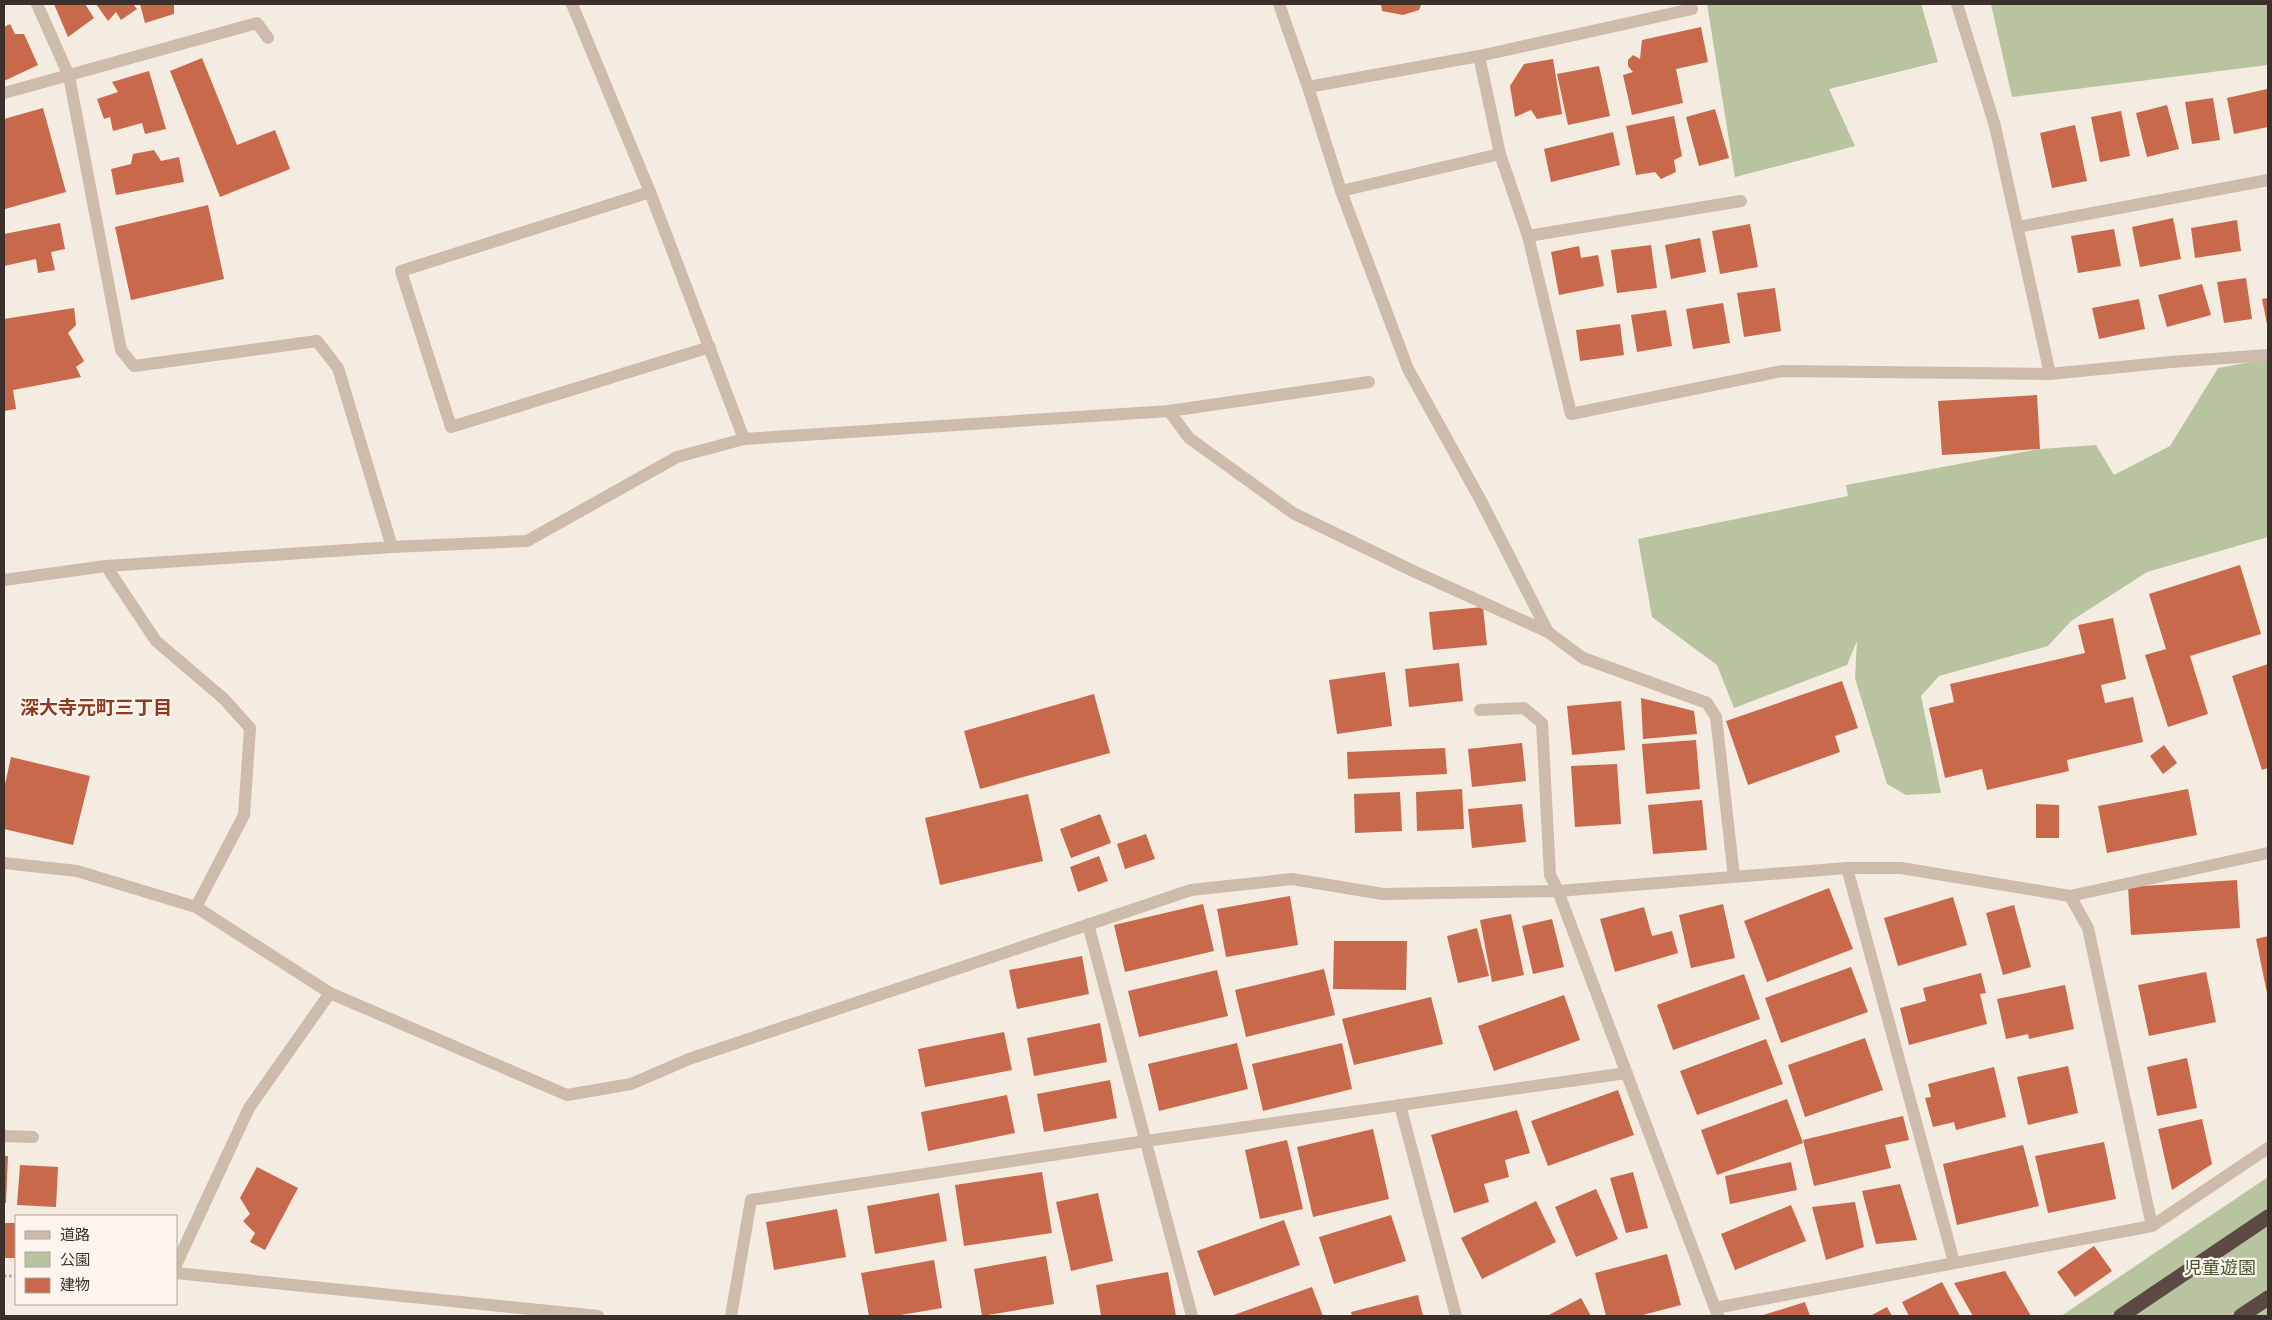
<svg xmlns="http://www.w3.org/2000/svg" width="2272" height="1320" font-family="'Open Sans','Noto Sans JP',sans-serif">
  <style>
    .green { fill: #b8c4a0 }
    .building { fill: #c8694b }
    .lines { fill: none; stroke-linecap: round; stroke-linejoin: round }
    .path { stroke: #b9a596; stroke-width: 3; stroke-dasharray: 2.5 2.5; stroke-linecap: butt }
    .service { stroke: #cdbbac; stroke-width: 12 }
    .minor { stroke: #cdbbac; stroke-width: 12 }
    .motorway { stroke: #5c4a42; stroke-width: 15 }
    .labels { text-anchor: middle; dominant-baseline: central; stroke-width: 4.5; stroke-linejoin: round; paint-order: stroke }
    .park-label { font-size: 18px; fill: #4a5a2e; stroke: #fbf5ee }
    .neighbourhood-label { font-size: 19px; font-weight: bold; fill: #8c3b22; stroke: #fbf5ee }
  </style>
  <rect width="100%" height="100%" fill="#f4ebe1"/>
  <path class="green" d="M1707,4H1921L1938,62L1829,89L1855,146L1735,177Z
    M1991,4H2268V65L2012,97Z
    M2268,359V537L2147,572L2071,621L2048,646L1939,676L1921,696L1941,793L1906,795L1887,784L1855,678L1857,641L1847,665L1734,708L1717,665L1652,617L1638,539L1848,496L1846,485L2040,449L2096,445L2114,475L2170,446L2218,368Z
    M2268,1177V1316H2061Z"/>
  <path class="building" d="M54,4H85L94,18L68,37Z
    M96,4H133L137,9L121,20L116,12L108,21Z
    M140,4H174V14L145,23Z
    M1381,4H1425V5H1421L1419,10L1403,15L1382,11Z
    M10,24L15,34H24L38,65L4,81V27Z
    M1701,27L1708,62L1676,69L1683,103L1632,115L1623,75L1633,72L1628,66V60L1633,55L1640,59L1642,40Z
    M202,58L237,145L275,130L290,169L220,197L170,71Z
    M1553,59L1562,114L1537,119L1531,110L1515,117L1510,86L1524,64Z
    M1599,66L1610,116L1568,125L1557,74Z
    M149,71L166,129L145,134L142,123L113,131L110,117L104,119L97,99L118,92L112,82Z
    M2267,89L2268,127L2234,134L2227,98Z
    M2213,98L2220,140L2192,144L2185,102Z
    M2167,105L2179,149L2147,157L2136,113Z
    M43,108L66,192L5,209L4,119Z
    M1715,109L1729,158L1699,166L1686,117Z
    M2121,111L2130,156L2100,162L2091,117Z
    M1674,116L1682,156L1674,160L1676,172L1661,179L1655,172L1636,175L1626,126Z
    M2075,125L2087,181L2052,188L2040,133Z
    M1613,132L1620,165L1551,182L1544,149Z
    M154,150L161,161L179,157L184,182L116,195L111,169L131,164L133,154Z
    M208,205L224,279L131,300L115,227Z
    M2173,218L2181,259L2140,267L2132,227Z
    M2237,220L2241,251L2195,258L2191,228Z
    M60,223L65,249L51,252L55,270L38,273L36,259L4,266V234Z
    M1750,224L1758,267L1720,274L1712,231Z
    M2114,229L2121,266L2078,273L2071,236Z
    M1700,238L1706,272L1671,279L1665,245Z
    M1651,245L1657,288L1617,293L1611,250Z
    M1579,246L1581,258L1598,255L1604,286L1559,295L1551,252Z
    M2246,278L2252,319L2224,323L2217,282Z
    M2202,284L2211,315L2167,327L2158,295Z
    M1775,288L1781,331L1744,337L1737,293Z
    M2268,298V324H2267L2262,299Z
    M2139,299L2145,329L2099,339L2092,308Z
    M1723,303L1730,343L1693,349L1686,309Z
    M74,308L76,325L68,333L84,361L76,367L81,377L13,390L16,409L4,411V319Z
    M1666,310L1672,346L1637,352L1631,315Z
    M1620,324L1624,355L1580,361L1576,330Z
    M2037,395L2040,449L1942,455L1938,401Z
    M2240,565L2261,634L2190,656L2208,714L2168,727L2145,655L2166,649L2149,594Z
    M1483,607L1487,645L1433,650L1429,612Z
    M2113,618L2126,679L2101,685L2105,703L2133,697L2143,742L2067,760L2069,771L1987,790L1982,769L1945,778L1929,708L1954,702L1950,684L2085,653L2078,625Z
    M1459,663L1463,701L1409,707L1405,669Z
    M2268,664V768L2262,770L2232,676Z
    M1385,672L1392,726L1337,734L1329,680Z
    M1842,681L1858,728L1835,736L1840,752L1748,785L1726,721Z
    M1094,694L1110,753L980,789L964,731Z
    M1641,698L1694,711L1697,734L1643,739Z
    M1621,701L1625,750L1572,755L1567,706Z
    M1696,740L1700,789L1646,794L1642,744Z
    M1522,743L1526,781L1472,787L1468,749Z
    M2164,745L2177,763L2163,774L2150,756Z
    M1445,748L1447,774L1348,779L1347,752Z
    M11,757L90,776L73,845L4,829V789Z
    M1617,764L1621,824L1575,827L1571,766Z
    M1462,789L1464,829L1417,831L1416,792Z
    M2188,789L2197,835L2107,853L2098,806Z
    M1400,792L1402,831L1355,833L1354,794Z
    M1028,794L1043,861L940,885L925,818Z
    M1702,800L1707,850L1653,854L1648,805Z
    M1522,804L1526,842L1472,848L1468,809Z
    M2036,804L2059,805V838H2036Z
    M1100,814L1111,843L1071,858L1060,829Z
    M1146,834L1155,859L1125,869L1117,844Z
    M1099,856L1108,881L1078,892L1070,867Z
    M2237,880L2240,928L2131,935L2128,887Z
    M1829,888L1853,949L1767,982L1744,921Z
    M1290,896L1298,945L1226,957L1217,909Z
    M1953,897L1967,945L1898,966L1884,918Z
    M1203,904L1214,951L1125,972L1114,925Z
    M1723,904L1735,958L1691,968L1679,915Z
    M2014,905L2031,967L2003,975L1986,913Z
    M1644,907L1652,936L1672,931L1678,953L1615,972L1600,919Z
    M1511,914L1524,975L1492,982L1480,920Z
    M1552,919L1564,967L1533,974L1522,926Z
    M1477,928L1489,976L1458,983L1447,936Z
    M2268,936V992L2267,993L2256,939Z
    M1334,941H1407L1406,990L1333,989Z
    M1082,956L1089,994L1017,1009L1009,970Z
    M1851,967L1868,1012L1781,1043L1765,998Z
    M1324,969L1335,1015L1246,1037L1235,990Z
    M1217,970L1228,1016L1139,1037L1128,991Z
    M2206,972L2216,1022L2149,1036L2138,985Z
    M1981,973L1986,993L1980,994L1987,1024L1909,1045L1900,1008L1926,1001L1923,988Z
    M1744,974L1760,1019L1673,1050L1657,1005Z
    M2065,985L2074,1029L2029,1039L2028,1034L2006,1039L1997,999Z
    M1564,995L1580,1040L1494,1071L1478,1026Z
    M1431,997L1443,1044L1354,1065L1342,1019Z
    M1100,1023L1107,1062L1034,1076L1027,1038Z
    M1004,1032L1012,1070L925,1087L918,1049Z
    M1865,1038L1883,1090L1805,1117L1788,1065Z
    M1766,1039L1783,1084L1697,1115L1680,1071Z
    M1237,1043L1248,1089L1159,1111L1148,1064Z
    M1342,1043L1352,1089L1263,1111L1252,1064Z
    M2187,1058L2197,1108L2157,1116L2147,1067Z
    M2068,1066L2078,1113L2028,1125L2017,1077Z
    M1994,1067L2006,1117L1956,1130L1954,1122L1933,1127L1925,1098L1931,1097L1928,1084Z
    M1110,1080L1117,1118L1044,1132L1037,1094Z
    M1618,1090L1634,1135L1548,1166L1531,1121Z
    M1007,1095L1015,1133L928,1151L921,1112Z
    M1787,1099L1803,1143L1717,1175L1701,1130Z
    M1517,1110L1530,1153L1505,1160L1509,1177L1484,1184L1489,1202L1454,1213L1431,1135Z
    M1903,1116L1909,1140L1885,1145L1891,1168L1814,1186L1803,1140Z
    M2202,1119L2212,1164L2172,1190L2158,1129Z
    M1373,1129L1389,1199L1313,1217L1297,1147Z
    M1287,1140L1303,1209L1260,1219L1245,1150Z
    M2104,1142L2116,1199L2048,1213L2035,1156Z
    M2023,1145L2039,1206L1957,1225L1943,1164Z
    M4,1156H8L6,1203H4Z
    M1791,1162L1797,1190L1730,1204L1725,1176Z
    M20,1165L58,1167L56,1207L17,1205Z
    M257,1167L298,1188L265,1250L250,1242L255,1233L243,1221L250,1214L240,1198Z
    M1042,1172L1052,1233L964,1246L955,1185Z
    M1633,1172L1648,1228L1626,1233L1610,1178Z
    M1900,1184L1917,1240L1876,1244L1862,1191Z
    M1596,1189L1618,1239L1576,1257L1555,1207Z
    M939,1193L947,1241L875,1254L867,1206Z
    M1098,1193L1113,1261L1071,1271L1056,1202Z
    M1536,1201L1556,1242L1482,1279L1461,1238Z
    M1855,1202L1864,1247L1826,1260L1812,1207Z
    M1791,1205L1806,1241L1735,1270L1721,1234Z
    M837,1209L846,1257L774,1270L766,1222Z
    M1391,1215L1406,1261L1334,1284L1319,1237Z
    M1284,1220L1300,1265L1214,1296L1197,1251Z
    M4,1223H16V1258H4Z
    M2094,1246L2112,1271L2075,1297L2057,1272Z
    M1667,1254L1681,1305L1639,1316H1606L1595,1273Z
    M1046,1256L1054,1304L982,1316L974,1269Z
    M934,1260L942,1308L895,1316H869L861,1273Z
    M2005,1271L2031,1316H1973L1954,1283Z
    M1168,1272L1176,1316H1101L1096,1285Z
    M1942,1282L1960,1316H1909L1902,1302Z
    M1312,1287L1323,1316H1231Z
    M1418,1295L1423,1316H1352L1351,1312Z
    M1581,1298L1591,1316H1547Z
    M1805,1302L1810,1316H1760Z
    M1887,1307L1892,1316H1870Z"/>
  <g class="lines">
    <path class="path" d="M4,1276H16"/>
    <path class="service" d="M37,4L69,76L121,350L134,366L317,341L338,368L392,547
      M1957,4L1995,126
      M4,93L257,23L268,38
      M650,192L401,271L451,427L710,347
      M2171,362L2268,355
      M1169,411L1189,438L1293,513L1411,570L1548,632
      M106,566L156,641L224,699L250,728L244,815L196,907
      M4,580L106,566L392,547L527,541L677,457L744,439
      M1480,710L1524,708L1542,723L1550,875L1558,891
      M1847,868L1954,1262
      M1400,1105L1456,1316
      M4,1136L33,1137
      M176,1265L249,1108L330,993"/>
    <path class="minor" d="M572,4L650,192L744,439L1169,411L1369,382
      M1279,4L1308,87L1341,191L1408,369L1480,499L1548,632L1583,658L1707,703L1716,717L1734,877
      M1479,56L1500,154L1528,236L1571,414L1782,371L2050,374L1995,126
      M1308,87L1479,56L1692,9
      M1341,191L1500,154
      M2018,227L2268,180
      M1528,236L1741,201
      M2050,374L2171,362
      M4,863L77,871L196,907L330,993L567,1095L631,1084L689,1059L1191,890L1292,879L1383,894L1558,891L1847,868H1901L2070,896L2268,853
      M1558,891L1718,1316
      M2070,896L2088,928L2152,1226
      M1088,924L1192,1316
      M176,1273L598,1316
      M1715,1308L2152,1226L2268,1148
      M731,1316L751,1200L1146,1141L1627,1073"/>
    <path class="motorway" d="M2121,1316L2268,1217
      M2241,1316L2268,1298"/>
  </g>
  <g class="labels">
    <g class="park-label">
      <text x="2220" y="1267">児童遊園</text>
    </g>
    <g class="neighbourhood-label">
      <text x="96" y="707">深大寺元町三丁目</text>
    </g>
  </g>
  <rect width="2272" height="1320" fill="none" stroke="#3b302b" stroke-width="10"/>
  <rect x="15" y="1215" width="162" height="90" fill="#fbf5ee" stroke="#aea6a0"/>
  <rect x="25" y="1231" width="25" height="8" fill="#cdbbac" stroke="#aea6a0"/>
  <text x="60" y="1240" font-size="15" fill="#3b302b">道路</text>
  <rect x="25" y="1252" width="25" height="15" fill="#b8c4a0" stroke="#aea6a0"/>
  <text x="60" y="1265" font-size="15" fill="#3b302b">公園</text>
  <rect x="25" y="1278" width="25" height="15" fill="#c8694b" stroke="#aea6a0"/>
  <text x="60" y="1290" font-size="15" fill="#3b302b">建物</text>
</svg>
